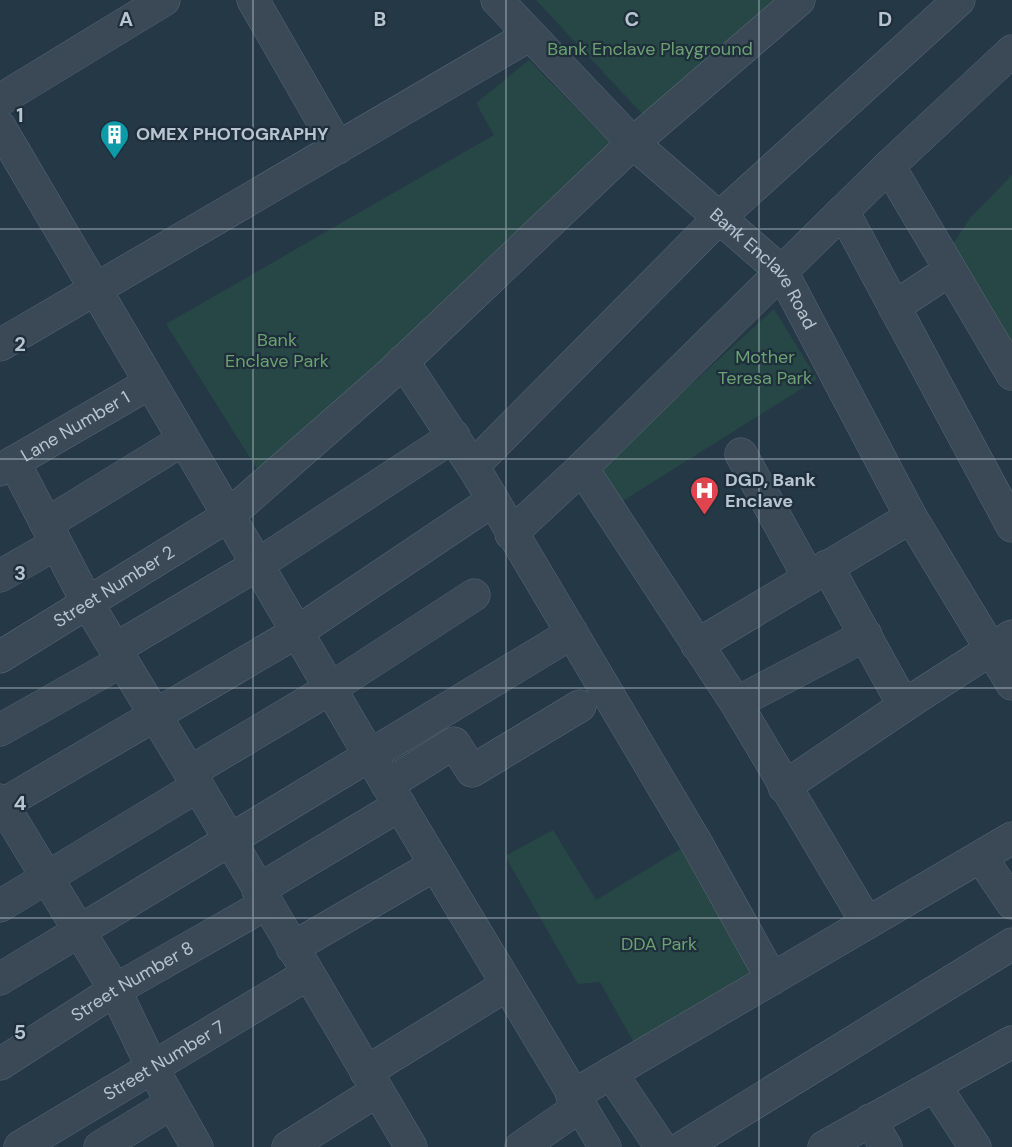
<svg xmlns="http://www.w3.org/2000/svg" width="1012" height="1147" font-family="'DM Sans',sans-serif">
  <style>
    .green { fill: #274746 }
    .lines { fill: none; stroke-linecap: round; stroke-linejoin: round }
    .minor-casing { stroke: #596773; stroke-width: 33 }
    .minor { stroke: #3a4955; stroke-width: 32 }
    .grid { fill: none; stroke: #b8c4cf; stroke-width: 1.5; stroke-opacity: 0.55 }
    .labels { text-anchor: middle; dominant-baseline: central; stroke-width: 4.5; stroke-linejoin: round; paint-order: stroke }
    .park-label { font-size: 18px; fill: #6da172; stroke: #1e2e3b }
    .poi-label { font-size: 18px; font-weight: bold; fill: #b8c4cf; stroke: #1e2e3b; text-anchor: start }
    .street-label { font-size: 18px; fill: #b8c4cf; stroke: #1e2e3b }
    .grid-label { font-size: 20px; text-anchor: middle; font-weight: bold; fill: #b8c4cf; stroke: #1e2e3b; stroke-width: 4.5; stroke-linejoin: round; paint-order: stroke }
  </style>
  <rect width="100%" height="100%" fill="#253846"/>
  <path class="green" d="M536,0H782L648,120Z
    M529,60L621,154L259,472L166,324L494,135L476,103Z
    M1012,175V343L953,244L971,217Z
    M774,309L817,379L621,502L596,471Z
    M553,830L596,900L684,847L756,973L637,1048L600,982L578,984L505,856Z"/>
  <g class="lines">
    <defs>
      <g id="minor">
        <path d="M253,0L338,148"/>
        <path id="s1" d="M497,0L633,143L782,272L911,517L1012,684"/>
        <path d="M0,100L164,0"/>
        <path d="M0,127L370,756L605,1147"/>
        <path d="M889,166L1012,374"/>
        <path d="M843,211L1012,526"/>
        <path d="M894,307L950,270"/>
        <path d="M0,345L530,35"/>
        <path d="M403,361L477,473L697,844L772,979"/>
        <path d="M741,454L809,578"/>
        <path d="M14,462L88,604L198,786L411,1147"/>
        <path d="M473,466L720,217L959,0"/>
        <path id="s2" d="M0,470L150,383"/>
        <path d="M46,524L183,440"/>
        <path d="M511,534L582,468"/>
        <path d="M827,566L904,706"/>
        <path d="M0,576L56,544"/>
        <path d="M697,645L911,517"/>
        <path d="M115,649L257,565L454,436"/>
        <path id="s3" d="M0,657L228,516L389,375L633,143L799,0"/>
        <path d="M736,703L866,635"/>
        <path d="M0,730L122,661"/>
        <path d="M190,772L331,688L474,595"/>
        <path d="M387,785L454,743L472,771L580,706"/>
        <path d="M784,787L917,697L1012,636"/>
        <path d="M0,800L115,990L153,1069L197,1147"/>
        <path d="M0,806L297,632L492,501"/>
        <path d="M981,857L1012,903"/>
        <path d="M258,890L400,805"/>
        <path d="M0,906L198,786"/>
        <path d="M867,923L736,703L582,468L889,166L1012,51"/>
        <path d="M292,948L435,865"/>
        <path d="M0,979L572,633"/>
        <path id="s4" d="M0,1064L115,990L266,904"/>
        <path d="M366,1072L507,985"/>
        <path d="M611,1073L661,1147"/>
        <path d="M935,1086L975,1147"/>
        <path d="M572,1096L1012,838"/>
        <path d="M870,1120L886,1147"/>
        <path id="s5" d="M20,1147L308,974"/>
        <path d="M100,1147L172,1103"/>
        <path d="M288,1147L377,1091"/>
        <path d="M521,1147L579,1107"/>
        <path d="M683,1147L1012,944"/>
        <path d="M824,1147L1012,1042"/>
      </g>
    </defs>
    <use href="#minor" class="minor-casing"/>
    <use href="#minor" class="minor"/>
  </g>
  <path class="grid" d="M253,0V1147M506,0V1147M759,0V1147M0,229H1012M0,459H1012M0,688H1012M0,918H1012"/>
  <defs>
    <symbol id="building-pin" viewBox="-11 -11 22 30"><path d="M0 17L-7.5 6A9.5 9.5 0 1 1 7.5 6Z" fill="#0f9aa8" stroke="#1e2e3b"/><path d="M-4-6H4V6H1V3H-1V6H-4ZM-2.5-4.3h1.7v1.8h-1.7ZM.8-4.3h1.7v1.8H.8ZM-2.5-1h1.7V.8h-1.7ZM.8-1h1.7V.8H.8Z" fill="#fff"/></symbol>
    <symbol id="hospital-pin" viewBox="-11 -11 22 30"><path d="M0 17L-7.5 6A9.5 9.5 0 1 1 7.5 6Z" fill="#e0444e" stroke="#1e2e3b"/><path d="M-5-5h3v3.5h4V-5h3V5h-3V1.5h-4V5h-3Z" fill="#fff"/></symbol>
  </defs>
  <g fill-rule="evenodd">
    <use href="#building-pin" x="98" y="118" width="33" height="45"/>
    <use href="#hospital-pin" x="688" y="474" width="33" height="45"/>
  </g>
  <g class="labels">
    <g class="park-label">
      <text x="650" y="49">Bank Enclave Playground</text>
      <text x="277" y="340">Bank<tspan x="277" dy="21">Enclave Park</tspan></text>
      <text x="765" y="357">Mother<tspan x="765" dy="21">Teresa Park</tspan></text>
      <text x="659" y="944">DDA Park</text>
    </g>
    <g class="poi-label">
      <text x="136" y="134">OMEX PHOTOGRAPHY</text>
      <text x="725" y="480">DGD, Bank<tspan x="725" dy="21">Enclave</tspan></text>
    </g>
    <g class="street-label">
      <text stroke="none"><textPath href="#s1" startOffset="380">Bank Enclave Road</textPath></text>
      <text stroke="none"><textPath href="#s2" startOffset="87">Lane Number 1</textPath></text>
      <text stroke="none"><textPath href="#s3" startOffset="134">Street Number 2</textPath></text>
      <text stroke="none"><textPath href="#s4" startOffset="156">Street Number 8</textPath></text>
      <text stroke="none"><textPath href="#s5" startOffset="168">Street Number 7</textPath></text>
    </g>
  </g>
  <g class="grid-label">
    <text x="126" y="26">A</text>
    <text x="380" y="26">B</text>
    <text x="632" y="26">C</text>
    <text x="885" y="26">D</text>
    <text x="20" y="122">1</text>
    <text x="20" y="351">2</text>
    <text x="20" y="580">3</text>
    <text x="20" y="810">4</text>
    <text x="20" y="1039">5</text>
  </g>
</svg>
